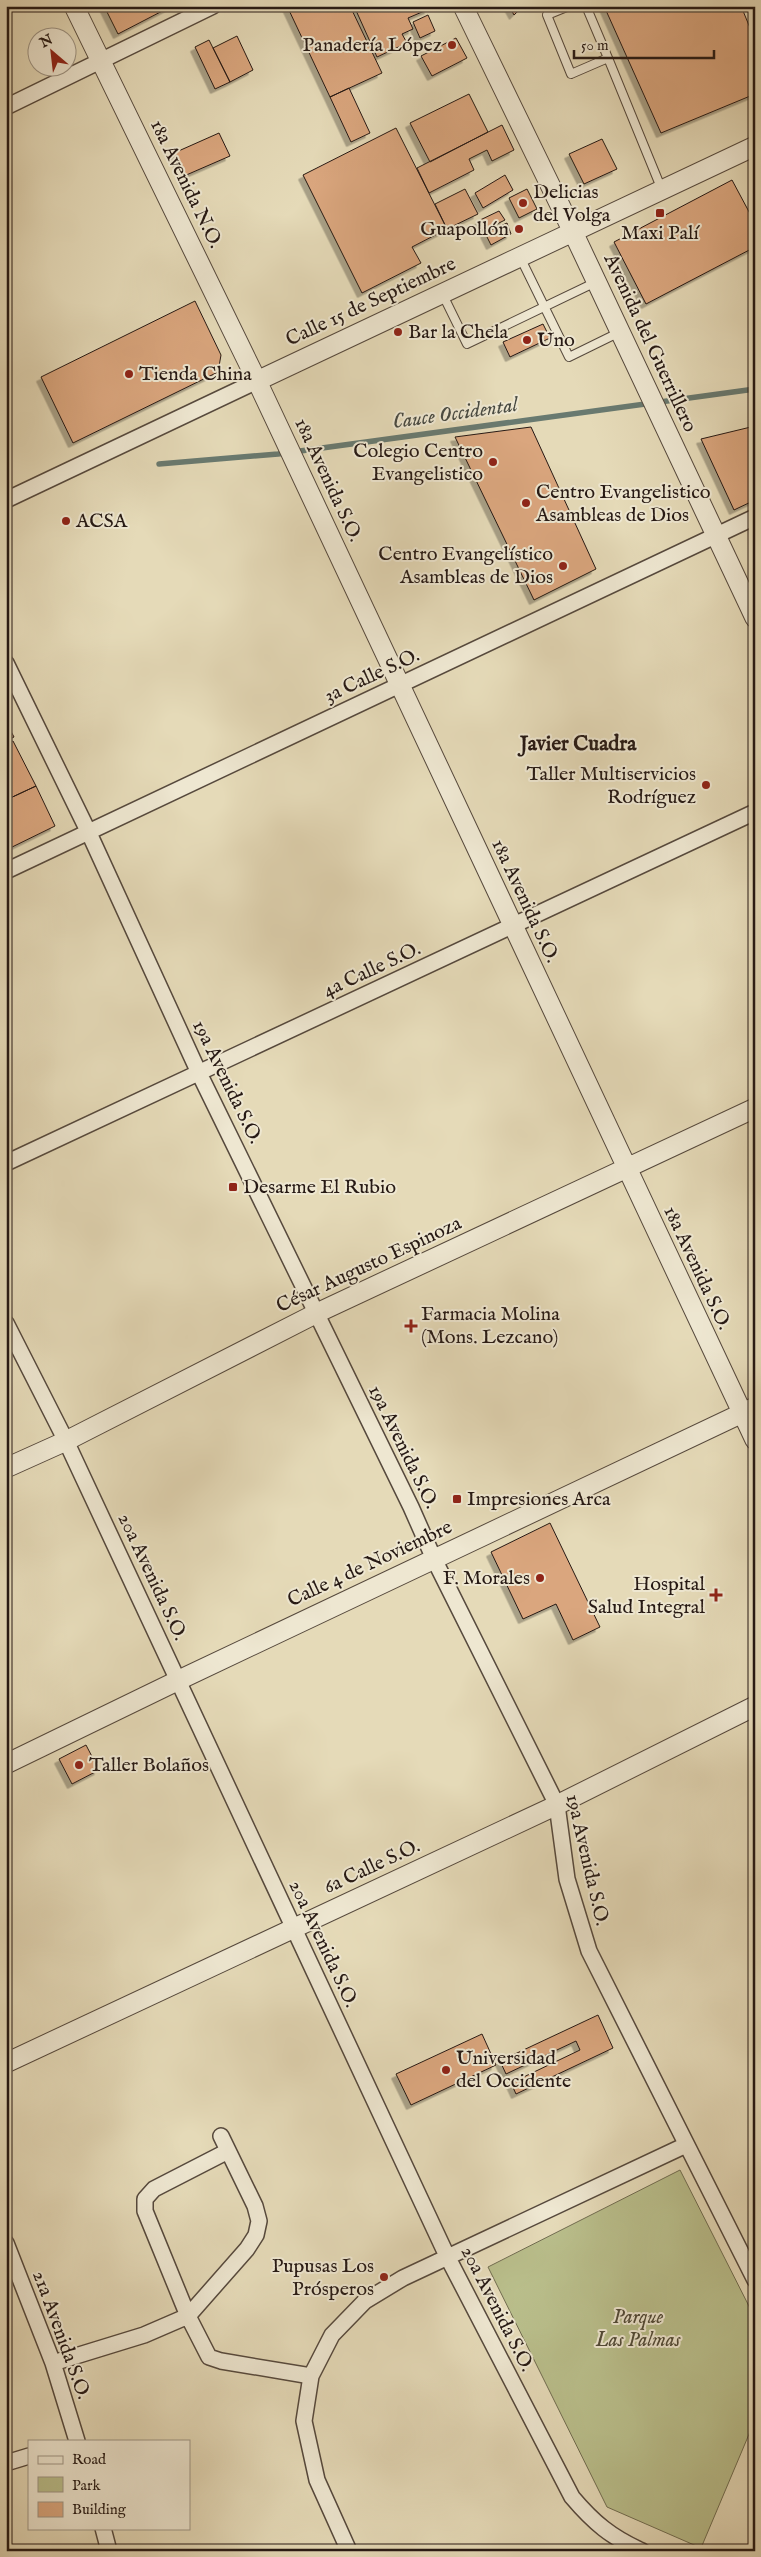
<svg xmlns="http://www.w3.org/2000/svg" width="761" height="2557" font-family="'IM FELL English',serif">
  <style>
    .green { fill: #b9be8b; stroke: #706c50 }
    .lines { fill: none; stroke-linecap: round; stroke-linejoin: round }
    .stream { stroke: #697a70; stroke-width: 5.5 }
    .building { fill: #daa67e; stroke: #261914; filter: url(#shadow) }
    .service-casing { stroke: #56493d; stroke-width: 10 }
    .minor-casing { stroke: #56493d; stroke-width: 18 }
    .tertiary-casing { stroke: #56493d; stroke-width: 21 }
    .service { stroke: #eee7d1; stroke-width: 8 }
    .minor { stroke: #eee7d1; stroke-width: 15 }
    .tertiary { stroke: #eee7d1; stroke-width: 19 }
    .poi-dot { fill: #8f2418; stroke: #eee7d1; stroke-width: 2 }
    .labels { text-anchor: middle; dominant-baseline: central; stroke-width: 4; stroke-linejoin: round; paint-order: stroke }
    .poi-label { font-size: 20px; fill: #261914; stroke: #eee7d1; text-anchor: start }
    .street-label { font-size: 20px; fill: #261914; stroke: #eee7d1 }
    .park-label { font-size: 20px; font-style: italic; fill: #524b38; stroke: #eee7d1 }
    .water-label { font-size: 21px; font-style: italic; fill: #484a42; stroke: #eee7d1 }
    .neighbourhood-label { font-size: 21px; font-weight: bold; fill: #261914; stroke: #eee7d1 }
  </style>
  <defs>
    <filter id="shadow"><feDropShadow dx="-4.5" dy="4.5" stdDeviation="0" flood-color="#0004"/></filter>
  </defs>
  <rect width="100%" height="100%" fill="#e5dab8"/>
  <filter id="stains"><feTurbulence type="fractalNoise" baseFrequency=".004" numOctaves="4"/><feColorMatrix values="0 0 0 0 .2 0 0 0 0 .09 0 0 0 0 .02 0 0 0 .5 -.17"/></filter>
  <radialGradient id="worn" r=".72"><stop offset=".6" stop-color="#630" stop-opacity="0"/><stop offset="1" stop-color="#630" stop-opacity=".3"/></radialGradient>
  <path class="green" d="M680,2170L755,2318V2420L701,2548L607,2507L488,2267Z"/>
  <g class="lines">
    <path class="stream" d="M159,464L278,454L755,389"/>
  </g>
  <path class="building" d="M104,6H172L118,34Z
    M287,6H350L382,73L330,97Z
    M354,6H428L429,9L408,18L413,29L402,34L407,43L377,57Z
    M509,6H523L514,15Z
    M604,6H741L755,40V94L661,133Z
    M428,15L435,31L420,38L413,22Z
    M237,36L253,70L230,82L213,48Z
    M456,38L467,58L432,76L421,56Z
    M209,40L230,82L215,89L195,47Z
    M349,88L370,133L351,142L330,97Z
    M469,94L488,132L430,162L410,123Z
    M502,125L514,150L492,161L487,150L469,159L474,170L429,193L417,168Z
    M396,128L447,229L412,247L421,263L362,293L303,175Z
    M219,133L230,156L184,176L174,153Z
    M602,139L617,169L584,184L569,154Z
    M505,175L513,190L483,208L475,193Z
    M732,180L755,223V247L646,304L614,242Z
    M465,189L478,214L447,229L435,204Z
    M527,189L537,209L519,218L509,198Z
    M499,211L505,220L483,231L478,221Z
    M507,223L511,234L491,245L485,233Z
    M195,301L221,355L218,372L73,443L41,377Z
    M543,324L550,338L510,357L503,342Z
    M755,426V500L734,510L701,439Z
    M531,427L596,569L534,600L455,437Z
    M6,722L14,737L6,741Z
    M13,741L36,786L6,800V744Z
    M36,786L55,826L6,850V800Z
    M550,1523L600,1627L573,1640L556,1604L523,1619L491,1552Z
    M86,1745L99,1770L72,1784L59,1759Z
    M598,2015L613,2048L516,2094L511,2083L580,2050L576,2041L506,2074L500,2061Z
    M482,2034L496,2065L411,2105L396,2074Z"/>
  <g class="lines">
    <defs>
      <path id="service" d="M569,6L547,15L571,74L608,58L586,6
        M608,58L662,190
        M520,257L569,357L620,332
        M442,293L467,344L596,282"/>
      <path id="minor" d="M6,107L213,6
        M6,500L257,381
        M6,663L89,833L199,1073L411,1507L434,1559L557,1805L567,1879L589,1951L755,2280
        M6,871L755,517
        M6,1163L755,812
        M6,1323L66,1441L447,2256L572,2497C594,2523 611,2537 642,2551
        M228,2151L154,2189L145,2199V2211L188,2316L209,2357L221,2361L311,2376
        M6,2243L53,2363L77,2441
        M53,2363L144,2335L188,2316L247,2249L256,2235L259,2221L255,2206L221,2136
        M6,2463L29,2456
        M103,2528L109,2551
        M349,2551L317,2480L304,2421L311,2376L332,2335L365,2301L403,2278L686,2145"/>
      <path id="tertiary" d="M74,6L257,381L755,1440
        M463,6L573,232L755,618
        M257,381L755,146
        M6,1468L66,1441L317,1313L755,1108
        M6,1764L179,1680L755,1407
        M6,2063L557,1805L755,1706"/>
    </defs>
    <use href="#service" class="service-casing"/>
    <use href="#minor" class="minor-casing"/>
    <use href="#tertiary" class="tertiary-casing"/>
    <use href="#service" class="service"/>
    <use href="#minor" class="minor"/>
    <use href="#tertiary" class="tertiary"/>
  </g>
  <g class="poi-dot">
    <circle cx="452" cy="45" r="5"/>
    <circle cx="523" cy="203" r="5"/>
    <rect x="655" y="208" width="10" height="10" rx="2.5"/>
    <circle cx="519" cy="229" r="5"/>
    <circle cx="398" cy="332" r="5"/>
    <circle cx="527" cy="340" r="5"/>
    <circle cx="129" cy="374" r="5"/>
    <circle cx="493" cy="462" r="5"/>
    <circle cx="526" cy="503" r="5"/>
    <circle cx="66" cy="521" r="5"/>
    <circle cx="563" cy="566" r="5"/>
    <circle cx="706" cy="785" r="5"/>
    <rect x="228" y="1182" width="10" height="10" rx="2.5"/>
    <path d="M408.5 1318.5h5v5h5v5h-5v5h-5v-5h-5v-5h5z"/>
    <rect x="452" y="1494" width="10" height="10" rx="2.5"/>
    <circle cx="540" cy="1578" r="5"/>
    <path d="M713.5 1587.5h5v5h5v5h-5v5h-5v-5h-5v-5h5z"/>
    <circle cx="79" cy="1765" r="5"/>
    <circle cx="446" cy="2070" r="5"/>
    <circle cx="384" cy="2277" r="5"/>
  </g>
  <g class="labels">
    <g class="poi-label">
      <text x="442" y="45" text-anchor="end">Panadería López</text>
      <text x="533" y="192">Delicias<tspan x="533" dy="23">del Volga</tspan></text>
      <text x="509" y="229" text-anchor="end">Guapollón</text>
      <text x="660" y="233" text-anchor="middle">Maxi Palí</text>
      <text x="408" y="332">Bar la Chela</text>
      <text x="537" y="340">Uno</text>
      <text x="139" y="374">Tienda China</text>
      <text x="483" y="451" text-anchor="end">Colegio Centro<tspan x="483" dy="23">Evangelistico</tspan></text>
      <text x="536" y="492">Centro Evangelistico<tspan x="536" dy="23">Asambleas de Dios</tspan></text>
      <text x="76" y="521">ACSA</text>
      <text x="553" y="554" text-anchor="end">Centro Evangelístico<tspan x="553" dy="23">Asambleas de Dios</tspan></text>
      <text x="696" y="774" text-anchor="end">Taller Multiservicios<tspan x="696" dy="23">Rodríguez</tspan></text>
      <text x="243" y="1187">Desarme El Rubio</text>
      <text x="421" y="1314">Farmacia Molina<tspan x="421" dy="23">(Mons. Lezcano)</tspan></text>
      <text x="467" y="1499">Impresiones Arca</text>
      <text x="530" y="1578" text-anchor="end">F. Morales</text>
      <text x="705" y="1584" text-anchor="end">Hospital<tspan x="705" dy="23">Salud Integral</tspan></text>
      <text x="89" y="1765">Taller Bolaños</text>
      <text x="456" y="2058">Universidad<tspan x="456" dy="23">del Occidente</tspan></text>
      <text x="374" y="2266" text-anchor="end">Pupusas Los<tspan x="374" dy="23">Prósperos</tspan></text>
    </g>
    <g class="street-label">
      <text transform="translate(186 184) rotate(64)">18a Avenida N.O.</text>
      <text transform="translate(371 302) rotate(-25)">Calle 15 de Septiembre</text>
      <text transform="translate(650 343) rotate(65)">Avenida del Guerrillero</text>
      <text transform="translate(328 480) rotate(65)">18a Avenida S.O.</text>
      <text transform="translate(372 676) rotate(-25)">3a Calle S.O.</text>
      <text transform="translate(525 901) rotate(65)">18a Avenida S.O.</text>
      <text transform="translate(372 970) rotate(-25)">4a Calle S.O.</text>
      <text transform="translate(227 1082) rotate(64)">19a Avenida S.O.</text>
      <text transform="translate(369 1265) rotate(-25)">César Augusto Espinoza</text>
      <text transform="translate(697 1268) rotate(65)">18a Avenida S.O.</text>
      <text transform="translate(403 1447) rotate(64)">19a Avenida S.O.</text>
      <text transform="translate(370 1564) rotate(-25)">Calle 4 de Noviembre</text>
      <text transform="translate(152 1577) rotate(65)">20a Avenida S.O.</text>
      <text transform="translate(587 1860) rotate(77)">19a Avenida S.O.</text>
      <text transform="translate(372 1867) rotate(-25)">6a Calle S.O.</text>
      <text transform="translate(323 1944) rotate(65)">20a Avenida S.O.</text>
      <text transform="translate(497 2309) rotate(63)">20a Avenida S.O.</text>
      <text transform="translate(61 2335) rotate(70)">21a Avenida S.O.</text>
    </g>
    <g class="park-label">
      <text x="638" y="2317">Parque<tspan x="638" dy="23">Las Palmas</tspan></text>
    </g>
    <g class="water-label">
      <text transform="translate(455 414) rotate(-8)">Cauce Occidental</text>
    </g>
    <g class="neighbourhood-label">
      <text x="578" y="744">Javier Cuadra</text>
    </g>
  </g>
  <rect width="761" height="2557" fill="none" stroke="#e5dab8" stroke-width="25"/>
  <rect x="8" y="8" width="746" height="2542" fill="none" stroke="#261914" stroke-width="2.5"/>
  <rect x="12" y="12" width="736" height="2532" fill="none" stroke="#261914"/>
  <rect x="28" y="2440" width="162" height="90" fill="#eee7d1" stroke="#9e9585"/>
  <rect x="38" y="2456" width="25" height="8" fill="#eee7d1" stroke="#9e9585"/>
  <text x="72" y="2464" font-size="15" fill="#261914">Road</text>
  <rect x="38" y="2477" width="25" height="15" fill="#b9be8b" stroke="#9e9585"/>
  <text x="72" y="2490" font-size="15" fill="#261914">Park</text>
  <rect x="38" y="2502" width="25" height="15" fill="#daa67e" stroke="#9e9585"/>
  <text x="72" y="2514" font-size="15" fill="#261914">Building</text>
  <g transform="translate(52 52) rotate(332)"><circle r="24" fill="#eee7d1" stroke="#9e9585"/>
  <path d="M0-4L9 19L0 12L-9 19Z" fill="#8f2418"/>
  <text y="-8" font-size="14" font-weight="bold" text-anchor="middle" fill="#261914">N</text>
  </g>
  <path d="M574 50v8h140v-8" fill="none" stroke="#261914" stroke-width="2.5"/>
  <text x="581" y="50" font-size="15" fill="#261914" stroke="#eee7d1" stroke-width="4" paint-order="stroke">50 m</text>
  <rect width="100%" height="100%" filter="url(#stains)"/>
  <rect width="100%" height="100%" fill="url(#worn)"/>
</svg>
